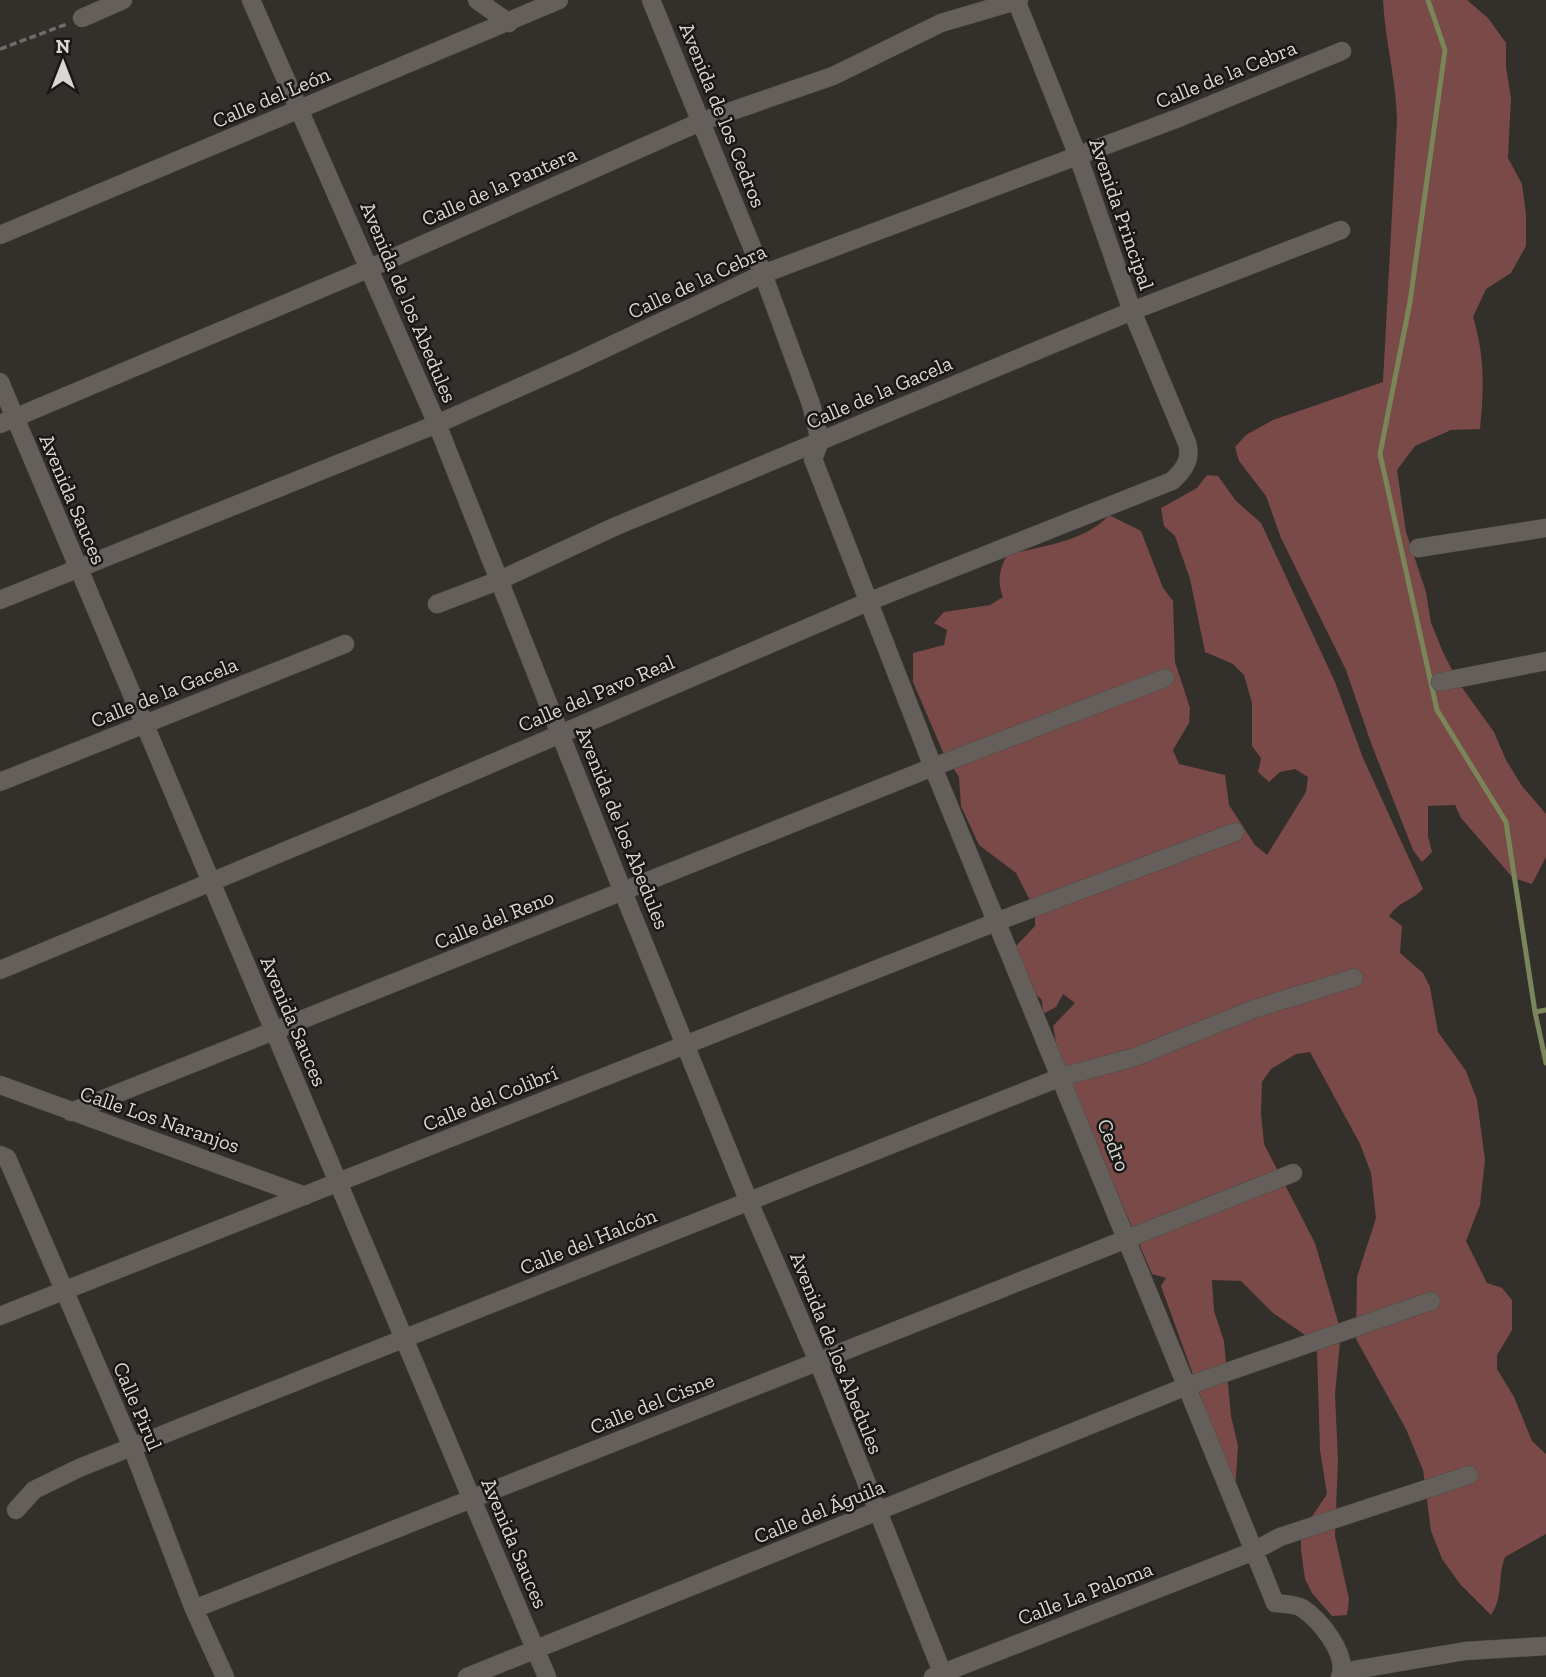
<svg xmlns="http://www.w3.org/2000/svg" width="1546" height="1677" font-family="'Zilla Slab',serif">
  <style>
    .forest { fill: #794a47 }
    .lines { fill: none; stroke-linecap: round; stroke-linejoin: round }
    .stream { stroke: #7a8559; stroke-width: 5 }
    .minor-casing { stroke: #504c49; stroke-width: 19 }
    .path { stroke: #706c69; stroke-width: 3.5; stroke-dasharray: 7 3.5; stroke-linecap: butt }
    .minor { stroke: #645f5a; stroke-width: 18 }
    .labels { text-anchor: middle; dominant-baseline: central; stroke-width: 5; stroke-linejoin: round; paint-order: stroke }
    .street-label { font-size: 21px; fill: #d9d6d4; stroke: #191816 }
  </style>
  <rect width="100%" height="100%" fill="#332f2b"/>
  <path class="forest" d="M1383,0H1467L1488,18L1506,43V67L1511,98L1508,158L1522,184L1526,214V246L1511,273L1486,289L1473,317C1485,356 1484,388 1480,429L1451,430L1415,446L1397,470L1406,532L1426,592L1431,623L1443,652L1458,682L1494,732L1506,760L1522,786L1546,814V857L1532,884L1513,878L1461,818L1455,805L1428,806V836L1432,852L1422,862L1413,850L1371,743L1346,670L1281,538L1266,496L1239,461L1235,447L1246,435L1273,420L1383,382L1397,120C1396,79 1385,41 1383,0Z
    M1207,475L1218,476L1236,501L1261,523L1335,682L1363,758L1423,889C1410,902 1401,900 1389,916L1402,926L1400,953L1423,973L1430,987L1438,1032L1466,1071L1477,1100L1485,1160L1480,1205L1466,1241L1487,1283L1502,1288L1512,1300V1330L1497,1355V1369L1514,1397L1532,1441L1546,1454V1534L1505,1557C1497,1578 1504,1596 1491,1615L1460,1584L1442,1559L1431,1531L1423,1470L1406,1429L1356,1339L1357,1277L1376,1218L1371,1173L1360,1144L1310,1052L1296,1054L1271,1069L1262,1082L1261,1113L1264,1144L1315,1243L1341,1332L1335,1394L1338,1461L1335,1536L1349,1599L1347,1615L1332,1616L1312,1593L1305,1579L1301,1550V1533L1327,1494L1320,1450L1317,1352L1311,1339L1273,1313L1241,1281L1212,1280L1214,1311L1224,1341L1231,1416L1238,1446L1235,1491L1161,1286L1166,1278L1152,1274L1058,1053L1053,1026L1075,1003L1063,994L1056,1007L1043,1014L1042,1000L1030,989L1014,948L1035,926V910L1016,873L979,845L961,806L959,777L943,752L913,682V653L944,645L947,630L934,623L944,612L990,605L1003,597C997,581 999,571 1007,555C1041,546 1085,542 1109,515L1141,531L1163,588L1173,601L1175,662L1190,708L1189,723L1173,750L1179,764L1225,775L1229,805L1255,845L1267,855L1306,792L1308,777L1295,769L1280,772L1269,782L1258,772L1261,758L1252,746V703L1244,675L1233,664L1205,652L1190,579L1175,536L1164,526L1161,508L1197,488Z"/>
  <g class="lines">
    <path class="stream" d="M1428,0L1445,50L1410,302L1380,454L1437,710L1506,822L1535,1012L1546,1063
      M1535,1012L1546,1010"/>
    <defs>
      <path id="minor" d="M251,0L437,424L623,892L749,1202L818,1361L944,1677
        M477,0L509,23
        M651,0L763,274L811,404L820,441L813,459L933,767L1254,1551L1275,1603C1283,1604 1296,1604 1302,1608C1320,1620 1349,1655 1340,1677
        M82,18L123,0
        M0,235L559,0
        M0,382L547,1677
        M0,424L370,268L700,122L833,76L941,23L1019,0
        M1418,548L1546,528
        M0,600L437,424L574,363L763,274L1181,117L1342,51
        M437,604L500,580L614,527L1132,311L1341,230
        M1440,682L1546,661
        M0,782L345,644
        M0,970L374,814L870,601L1172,481C1184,470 1192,459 1187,443L1132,311L1078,156L1016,0
        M0,1085L305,1196
        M71,1112L933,767L1165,678
        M0,1155L7,1158L132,1447L194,1609L225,1677
        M0,1316L996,922L1235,832
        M16,1510L34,1490L79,1468L1061,1077L1135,1057L1254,1009L1354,978
        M194,1609L1293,1173
        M467,1677L1187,1386L1431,1301
        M933,1677L1254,1551L1280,1537L1469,1475
        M1344,1677L1342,1672L1465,1651L1546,1646"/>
    </defs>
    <use href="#minor" class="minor-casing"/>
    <path class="path" d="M0,49L67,24"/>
    <use href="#minor" class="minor"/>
  </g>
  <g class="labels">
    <g class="street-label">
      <text transform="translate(1226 74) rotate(-22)">Calle de la Cebra</text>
      <text transform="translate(271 97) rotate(-23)">Calle del León</text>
      <text transform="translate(723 115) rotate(68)">Avenida de los Cedros</text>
      <text transform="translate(499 186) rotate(-24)">Calle de la Pantera</text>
      <text transform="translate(1122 214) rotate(71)">Avenida Principal</text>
      <text transform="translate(697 281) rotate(-25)">Calle de la Cebra</text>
      <text transform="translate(409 302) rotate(67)">Avenida de los Abedules</text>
      <text transform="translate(879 392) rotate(-23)">Calle de la Gacela</text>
      <text transform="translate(73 499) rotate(67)">Avenida Sauces</text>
      <text transform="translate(164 692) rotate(-22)">Calle de la Gacela</text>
      <text transform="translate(596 693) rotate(-23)">Calle del Pavo Real</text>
      <text transform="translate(623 828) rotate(68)">Avenida de los Abedules</text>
      <text transform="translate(494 919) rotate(-22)">Calle del Reno</text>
      <text transform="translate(294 1021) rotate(67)">Avenida Sauces</text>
      <text transform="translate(490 1098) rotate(-22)">Calle del Colibrí</text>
      <text transform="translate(160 1119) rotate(19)">Calle Los Naranjos</text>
      <text transform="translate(1114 1145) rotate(68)">Cedro</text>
      <text transform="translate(588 1241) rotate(-22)">Calle del Halcón</text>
      <text transform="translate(837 1353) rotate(68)">Avenida de los Abedules</text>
      <text transform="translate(652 1403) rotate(-22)">Calle del Cisne</text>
      <text transform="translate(138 1406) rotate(67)">Calle Pirul</text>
      <text transform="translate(819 1511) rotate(-22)">Calle del Águila</text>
      <text transform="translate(515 1543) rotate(67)">Avenida Sauces</text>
      <text transform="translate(1085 1593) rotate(-21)">Calle La Paloma</text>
    </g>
  </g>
  <g transform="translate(63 63)" stroke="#191816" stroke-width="5" paint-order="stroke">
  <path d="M0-5L12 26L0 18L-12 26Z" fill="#d9d6d4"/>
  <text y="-10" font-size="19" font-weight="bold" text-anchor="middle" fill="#d9d6d4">N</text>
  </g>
</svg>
